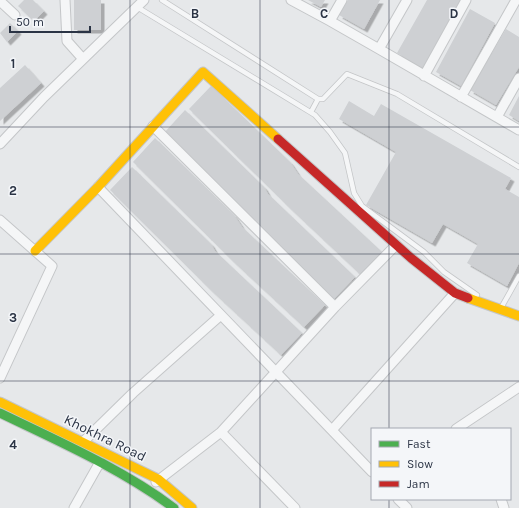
<svg xmlns="http://www.w3.org/2000/svg" width="519" height="508" font-family="Karla,sans-serif">
  <style>
    .building { fill: #ced0d3; filter: url(#shadow) }
    .lines { fill: none; stroke-linecap: round; stroke-linejoin: round }
    .lane-casing { stroke: #c4c6c8; stroke-width: 6 }
    .street-casing { stroke: #c4c6c8; stroke-width: 11 }
    .fast-casing { stroke: #c4c6c8; stroke-width: 11 }
    .slow-casing { stroke: #c4c6c8; stroke-width: 11 }
    .jam-casing { stroke: #c4c6c8; stroke-width: 11 }
    .lane { stroke: #f5f6f7; stroke-width: 4.5 }
    .street { stroke: #f5f6f7; stroke-width: 9 }
    .fast { stroke: #4caf50; stroke-width: 9 }
    .slow { stroke: #ffc107; stroke-width: 9 }
    .jam { stroke: #c62828; stroke-width: 9 }
    .grid { fill: none; stroke: #2b3445; stroke-width: 1; stroke-opacity: 0.55 }
    .labels { text-anchor: middle; dominant-baseline: central; stroke-width: 3; stroke-linejoin: round; paint-order: stroke }
    .street-label { font-size: 14px; fill: #2b3445; stroke: #f4f6f9 }
    .grid-label { font-size: 13px; text-anchor: middle; font-weight: bold; fill: #2b3445; stroke: #f4f6f9; stroke-width: 3; stroke-linejoin: round; paint-order: stroke }
  </style>
  <defs>
    <filter id="shadow"><feDropShadow dx="3.5" dy="3.5" stdDeviation="0" flood-color="#0004"/></filter>
  </defs>
  <rect width="100%" height="100%" fill="#e6e8ea"/>
  <path class="building" d="M24,0H33L44,11L34,21L18,6Z
    M74,0H101V30H74Z
    M308,0H325L321,7Z
    M348,0H380L364,29L339,15Z
    M427,0H461L423,68L397,53Z
    M470,9L495,23L461,86L436,72Z
    M10,23L18,31L7,42L0,33Z
    M506,29L519,37V67L496,105L470,90Z
    M25,65L41,83L0,121V88Z
    M211,86L290,162L298,174L382,252L360,274L291,209L189,109Z
    M519,96V121L509,115Z
    M349,101L374,116L381,104L511,178L505,189L519,197V263L507,286L467,263L478,244L443,224L432,243L366,205L396,152L339,119Z
    M185,110L264,187L268,194L355,277L334,299L269,237L163,134Z
    M155,138L234,215L242,227L325,305L304,327L234,262L133,162Z
    M132,167L211,244L215,251L233,268L302,333L281,355L212,291L110,190Z"/>
  <g class="lines">
    <defs>
      <path id="lane" d="M162,0L318,99H323L347,74L397,94L519,167
        M137,7L315,115L330,132L345,153L354,193L362,206L424,252L444,272L477,295
        M311,112L318,99
        M501,308L519,276"/>
      <path id="street" d="M65,0L67,41L83,59
        M291,0L330,21L342,0
        M0,1L15,15
        M330,21L379,49L407,0
        M379,49L519,130
        M424,76L466,0
        M461,97L516,0
        M497,117L519,78
        M153,126L335,307
        M0,144L44,97L144,0
        M98,187L372,472
        M0,220L52,266L0,378
        M456,429L519,387
        M332,430L455,293
        M221,432L295,508
        M83,442L133,393L221,315
        M156,482L221,432L335,307L396,245
        M398,499L407,508
        M501,499L504,508
        M74,508L100,462"/>
      <path id="fast" d="M0,413C60,442 120,468 174,508"/>
      <path id="slow" d="M35,251L98,187L203,72L278,139
        M468,298L519,316
        M0,402L158,479L192,508"/>
      <path id="jam" d="M278,139L411,258L455,293L468,298"/>
    </defs>
    <use href="#lane" class="lane-casing"/>
    <use href="#street" class="street-casing"/>
    <use href="#fast" class="fast-casing"/>
    <use href="#slow" class="slow-casing"/>
    <use href="#jam" class="jam-casing"/>
    <use href="#lane" class="lane"/>
    <use href="#street" class="street"/>
    <use href="#fast" class="fast"/>
    <use href="#slow" class="slow"/>
    <use href="#jam" class="jam"/>
  </g>
  <path class="grid" d="M130,0V508M260,0V508M389,0V429M0,127H519M0,254H519M0,381H519M389,499V508"/>
  <g class="labels">
    <g class="street-label">
      <text transform="translate(105 438) rotate(26)">Khokhra Road</text>
    </g>
  </g>
  <g class="grid-label">
    <text x="195" y="18">B</text>
    <text x="324" y="18">C</text>
    <text x="454" y="18">D</text>
    <text x="13" y="68">1</text>
    <text x="13" y="195">2</text>
    <text x="13" y="322">3</text>
    <text x="13" y="449">4</text>
  </g>
  <rect x="371" y="428" width="140" height="72" fill="#f4f6f9" stroke="#a4a8b1"/>
  <rect x="379" y="441" width="20" height="6" fill="#4caf50" stroke="#a4a8b1"/>
  <text x="407" y="448" font-size="12" fill="#2b3445">Fast</text>
  <rect x="379" y="461" width="20" height="6" fill="#ffc107" stroke="#a4a8b1"/>
  <text x="407" y="468" font-size="12" fill="#2b3445">Slow</text>
  <rect x="379" y="481" width="20" height="6" fill="#c62828" stroke="#a4a8b1"/>
  <text x="407" y="488" font-size="12" fill="#2b3445">Jam</text>
  <path d="M10 26v6h80v-6" fill="none" stroke="#2b3445" stroke-width="2"/>
  <text x="16" y="26" font-size="12" fill="#2b3445" stroke="#f4f6f9" stroke-width="3" paint-order="stroke">50 m</text>
</svg>
